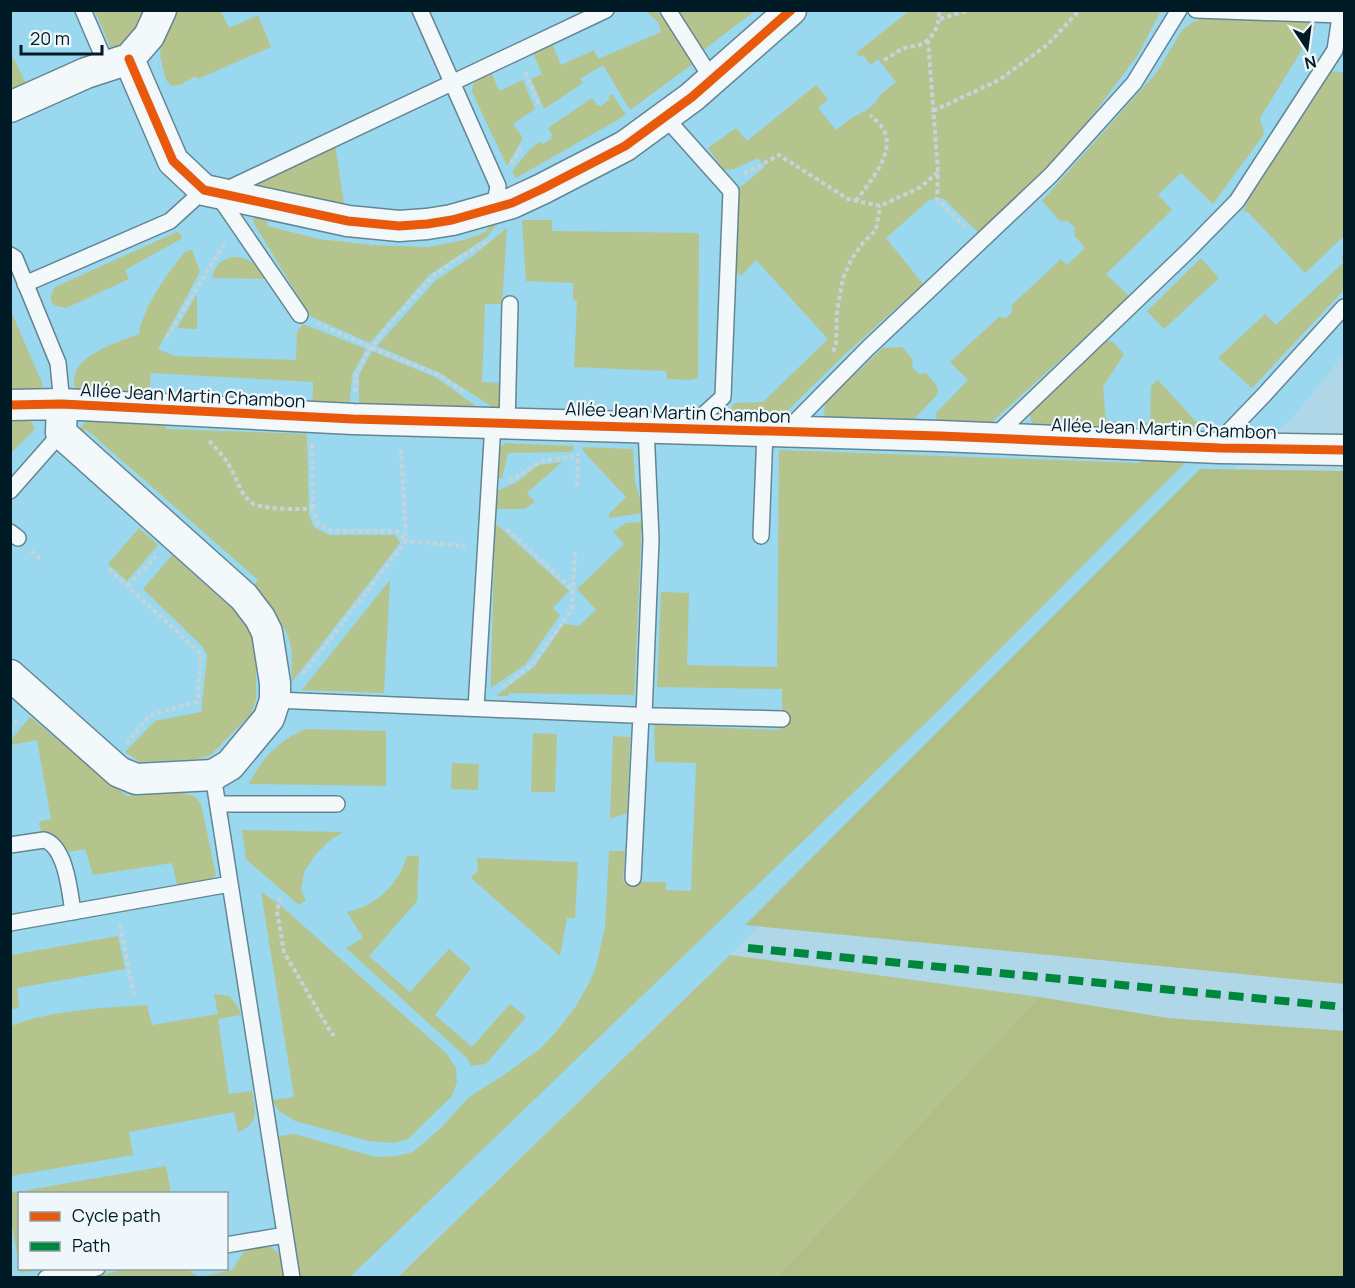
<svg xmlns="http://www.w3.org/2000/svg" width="1355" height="1288" font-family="Manrope,sans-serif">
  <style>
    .built { fill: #9ad8f0; fill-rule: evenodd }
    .green { fill: #b5c38c }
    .forest { fill: #b1be85 }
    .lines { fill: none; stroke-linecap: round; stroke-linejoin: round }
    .service-casing { stroke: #648692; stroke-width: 18 }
    .minor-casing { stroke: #648692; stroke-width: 33 }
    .path { stroke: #c6d3d8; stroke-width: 4; stroke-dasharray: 4.5 3; stroke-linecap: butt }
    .service { stroke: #f3f9fb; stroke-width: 15 }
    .minor { stroke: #f3f9fb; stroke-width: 30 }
    .quiet { stroke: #00873e; stroke-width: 8; stroke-dasharray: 15 8; stroke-linecap: butt }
    .cycleway-casing { stroke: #eff7fb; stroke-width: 13 }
    .cycleway { stroke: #e8590c; stroke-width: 9 }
    .labels { text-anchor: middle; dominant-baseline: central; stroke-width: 4.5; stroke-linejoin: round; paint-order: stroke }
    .street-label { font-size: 18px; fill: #001b25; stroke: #eff7fb }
  </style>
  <rect width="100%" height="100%" fill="#b0d7e7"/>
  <path class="built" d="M10,11H1344V354L1294,416L1206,494L397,1277H11ZM20,1194H226V1268H20Z"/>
  <path class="green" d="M95,11H146L131,43L112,51Z
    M174,11H221L229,28L258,15L271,47L198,79L196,76L180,85L172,86L166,80L160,55L162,38Z
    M646,11H656L667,23L694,63L630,110L603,65L580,79L583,83L544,109L531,79L542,74L533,53L552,44L561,65L594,50L598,59L661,32L658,22Z
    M679,11H755L702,51Z
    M909,11H1161L1137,56L1073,141L979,233L943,198L929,200L886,238L923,284L844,355L783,415L764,422L723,418L735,403L763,402L828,339L756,260L741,276L734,269L739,188L765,167L758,158L734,169L724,170L708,148L736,128L747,141L816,85L828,99L818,108L836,130L853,117L867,110L875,103L880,95L896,82L878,59L871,65L863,55L860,57L856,53Z
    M1201,19L1308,22L1316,27L1260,118L1264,134L1213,204L1181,173L1158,195L1172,210L1106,274L1130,297L985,428L937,426L936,413L968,380L950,362L999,317L1006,318L1012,312V305L1061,259L1067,265L1085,248L1074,235L1075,228L1068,221H1062L1061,222L1042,201L1157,72L1182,30L1193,22Z
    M10,51L27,86L10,93Z
    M491,71L499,91L523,80L535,109L513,124L523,138L507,166L472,92L473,84Z
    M1332,71L1344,73V236L1305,273L1248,212L1243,211L1248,200Z
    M612,94L626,115L516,178L512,171L530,149L539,142L543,144L551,139L552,135L548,128L592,98L597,105L601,106L609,100V96Z
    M335,145L344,203L259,189L256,179Z
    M257,213L266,214L267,226L319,239L372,245L428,247L464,240L486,232L492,219L500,221L487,237L429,275L370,343L310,316L255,225L253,219Z
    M522,220H552V231L699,233L698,378L692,380L667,379L666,371L574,367L577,302L573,299V283L526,281Z
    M507,228L502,304H485L482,382L500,383V413L492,412L491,406L440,373L377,346L435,281L474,255Z
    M177,232L182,235L181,239L125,270L129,279L66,308L56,306L51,302V295L55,287Z
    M192,250L200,272L158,349L175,356L296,360L297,332L303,324L366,349L352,375L349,411L312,410L313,382L151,373L149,401L77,394C76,390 74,384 74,380C74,355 120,341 139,334C142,308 169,271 186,251Z
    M1344,254V290L1252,388L1218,358L1265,314L1276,325L1344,262L1341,258Z
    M231,257C250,257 256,263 265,279L212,278C216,264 219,262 231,257Z
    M1201,258L1219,278L1164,329L1147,311Z
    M197,294V329L177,328Z
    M10,309L43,385L39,390L11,389Z
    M1107,341L1113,342L1124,354L1103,387L1106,421L1125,422L1126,436L1037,431L1031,421L1030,413Z
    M902,347L913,360L912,367L919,374L926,373L937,386L938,394L906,427L830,424L824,414L825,402L883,348Z
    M372,351L437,378L480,409L359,410V375Z
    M1158,380L1201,427L1192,436L1143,437L1142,423H1150L1151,386Z
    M91,417L165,420L166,429L307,434L309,516L314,527L329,535H395L400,543L292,682C291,669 293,655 290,643C286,621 265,606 248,592L258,580L86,429L77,437L74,434Z
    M11,419L30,420L35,429L11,453Z
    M505,443L574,446L572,452L508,453L502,479L497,478V451Z
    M583,447L633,449L635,483L642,505L643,513L609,518V514L626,497L583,451Z
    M779,450L1139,463L1147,459L1187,461L935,714L350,1277H300L279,1136L294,1134L376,1157L396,1156L413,1152L441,1128L469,1097L504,1075L540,1049L556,1032L576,1006L589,983L596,967L605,927L609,851H625L623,882H666V890L691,891L696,763L655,762L654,725L779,730L782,719V689L657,687L661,592L689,593L687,665L777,667Z
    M562,462L527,493L535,502L524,509H497V491L517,482L539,465Z
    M642,522L634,695L509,693L508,696H496L534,667L564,624L579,626L596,610L577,589L624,544L613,532L626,523Z
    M495,523L569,591L553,608L560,615L526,664L491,688V669Z
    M139,528L158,545L127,581L108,564Z
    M172,555L244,619L252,632L256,650V700L251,714L211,755L196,759L140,762L125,752L155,721L201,712L207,656L202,646L143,589Z
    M390,580L384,693L302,690Z
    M30,717L127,796L181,793L194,796L201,804L216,875L208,882L178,888L172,863L93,875L85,849L69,852L60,839L41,831L39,822L51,819L37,740L11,745V740Z
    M306,729L386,731V786L249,784C262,758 279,740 306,729Z
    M533,733L557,734L555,792H531Z
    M613,736L630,737L627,813L610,819Z
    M452,763L479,764L478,790L451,789Z
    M242,830L343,832L329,841L315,855L304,872L301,890L306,900L299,905L246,859Z
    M407,856H419L417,901L369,956L410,992L449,949L471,968L435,1015L472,1047L510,1004L526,1017L486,1064L471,1066L467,1058L346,948L363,938L347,912C376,906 399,884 407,856Z
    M477,858L578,862L575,918H567L560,956L471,878L478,870Z
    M261,892L279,904L446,1053L456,1068L457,1082L452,1096L408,1139L393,1143L369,1141L295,1121L279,1111L272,1100L294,1097Z
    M118,936L125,969L17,988L19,1007L11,1010V955Z
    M730,955L1039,997L777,1277L397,1278Z
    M214,994L229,996L237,1005L241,1015L218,1019L229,1094L252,1091C255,1111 261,1123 238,1132L234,1112L129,1132L133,1155L11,1176V1026C51,1010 104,1008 147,1005L152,1025L218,1014Z
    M166,1166L171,1193L20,1194V1268L47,1269L20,1273L11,1219V1193Z
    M268,1245L284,1257L287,1278H84L134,1268L187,1269L199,1277L232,1270L246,1249Z"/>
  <path class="forest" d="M1200,469L1344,471V984L745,925Z
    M1039,997L1168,1018L1344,1031V1277H777Z"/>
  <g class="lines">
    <defs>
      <path id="service" d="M83,10L107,66
        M420,10L498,186L494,208
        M668,10L712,79
        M1196,10L1341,15
        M665,117L731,191L723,397L689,428
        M10,255L15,258L58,363L62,404
        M25,284L170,221L204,190
        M300,315L217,194L606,10
        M507,424L510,304
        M787,430L868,348L1051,175L1134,83L1179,10
        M995,436L1189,250L1237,201L1335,50L1341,10
        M1214,447L1264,395L1344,307
        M10,491L61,433
        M10,532L18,538
        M761,536L765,431
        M275,700L656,716L782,719
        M476,708L493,423
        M644,715L651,539L646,428
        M213,775L292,1278
        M218,804H337
        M10,845L44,840C66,846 70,893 73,912
        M633,878L641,715
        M10,923L230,884
        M226,1245L285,1235
        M46,1278L97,1268"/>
      <path id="minor" d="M129,59L173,161L204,190L348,221L399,226L427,224L452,220L512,203L542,189L625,146L692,97L791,10
        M10,107L86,73L129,59L149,36L161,10
        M10,405L62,404L353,419L940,436L1220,448L1344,450
        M10,675L119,772L136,779L213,775L230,765L269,718L275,700V683L267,632L260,618L244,597L61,433L62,404"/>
    </defs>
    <use href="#service" class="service-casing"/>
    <use href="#minor" class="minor-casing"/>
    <path class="path" d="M940,19L969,10
      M928,40L938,172L937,199L967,229
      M884,60C891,57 898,50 905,48C909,46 914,47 919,45C933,40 940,25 939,10
      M525,72L540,107
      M933,111L999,80L1047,45L1080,10
      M511,164L521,147
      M744,174L779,155L848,199L880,206L921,187L938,172
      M856,201C868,184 894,155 885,133C883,126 875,120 870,115
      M317,323L372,348L439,375L465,393
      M167,337L226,241
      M833,352L836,344L837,312L843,278L851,260L862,244L876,230L880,206
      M355,392L356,375L366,355L387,327L433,276L457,259L485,243L488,240
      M209,441C217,449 225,457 230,467C238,479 239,494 252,503C262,510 299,509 313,509L318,523L331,531H397L406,541
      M312,444L313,509
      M401,449L406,540
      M509,482L539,462L573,456
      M577,486L578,453
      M507,529L572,589
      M31,551L42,561
      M109,569L201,654L197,702L150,715L127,743
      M128,586L156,556
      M303,674L406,541L465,546
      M503,687L532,665L572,609L575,552
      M10,730L19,718
      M280,897L277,911L284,952L330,1031L334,1036
      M120,925L134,995"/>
    <use href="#service" class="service"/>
    <use href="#minor" class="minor"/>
    <path class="quiet" d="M748,948L1344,1007"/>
    <defs>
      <path id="cycleway" d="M129,59L173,161L204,190L348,221L399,226L427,224L452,220L512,203L542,189L625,146L692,97L791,10
        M10,405L62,404L353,419L940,436L1220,448L1344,450"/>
    </defs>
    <use href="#cycleway" class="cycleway-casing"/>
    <use href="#cycleway" class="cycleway"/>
  </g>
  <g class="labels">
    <g class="street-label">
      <text transform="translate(193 395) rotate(3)">Allée Jean Martin Chambon</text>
      <text transform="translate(678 412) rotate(2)">Allée Jean Martin Chambon</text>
      <text transform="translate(1164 428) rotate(2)">Allée Jean Martin Chambon</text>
    </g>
  </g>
  <rect width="1355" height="1288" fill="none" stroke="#001b25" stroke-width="24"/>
  <rect x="18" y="1192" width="210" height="78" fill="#eff7fb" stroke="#8f9fa5" stroke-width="1.5"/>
  <rect x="30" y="1212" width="30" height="9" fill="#e8590c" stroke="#8f9fa5" stroke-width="1.5"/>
  <text x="72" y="1222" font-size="18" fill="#001b25">Cycle path</text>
  <rect x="30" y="1242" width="30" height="9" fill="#00873e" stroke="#8f9fa5" stroke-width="1.5"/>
  <text x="72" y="1252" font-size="18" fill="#001b25">Path</text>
  <g transform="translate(1307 48) rotate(167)" stroke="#eff7fb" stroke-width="4.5" paint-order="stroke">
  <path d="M0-4.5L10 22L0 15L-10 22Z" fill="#001b25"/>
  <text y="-9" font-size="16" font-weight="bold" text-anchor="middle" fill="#001b25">N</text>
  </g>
  <path d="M21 45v9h81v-9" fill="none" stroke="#001b25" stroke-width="3"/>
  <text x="30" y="45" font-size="18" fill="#001b25" stroke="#eff7fb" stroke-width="4.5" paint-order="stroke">20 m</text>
</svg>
